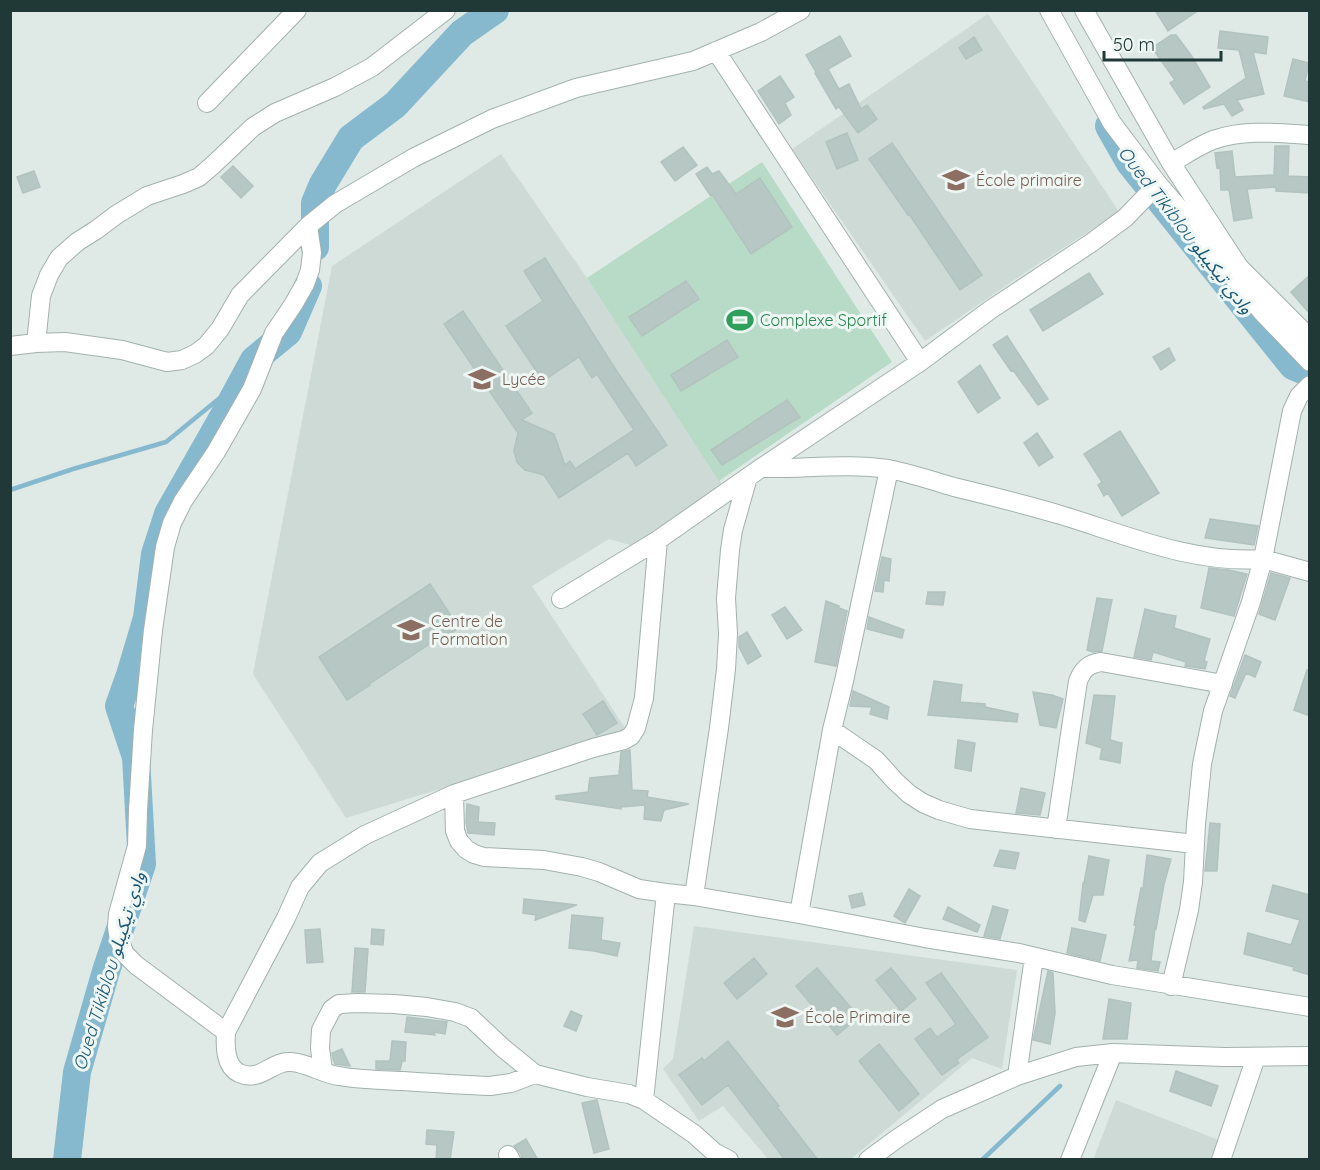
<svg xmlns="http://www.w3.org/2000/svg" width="1320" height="1170" font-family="Quicksand,'Noto Sans Arabic',sans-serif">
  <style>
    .built { fill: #cddad6 }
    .pitch { fill: #b8dbc7 }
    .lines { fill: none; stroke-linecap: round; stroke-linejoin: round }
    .stream { stroke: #87b9ce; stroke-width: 4.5 }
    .river { stroke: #87b9ce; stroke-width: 28 }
    .building { fill: #b7c7c3; stroke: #b2c3bf; stroke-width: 1.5 }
    .minor-casing { stroke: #a2b1ae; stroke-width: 20 }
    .minor { stroke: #fff; stroke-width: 18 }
    .labels { text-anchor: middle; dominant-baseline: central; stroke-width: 6; stroke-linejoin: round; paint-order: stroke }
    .education-label { font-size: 16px; fill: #785e54; stroke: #eff7f4; text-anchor: start }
    .leisure-label { font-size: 16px; fill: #27864d; stroke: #eff7f4; text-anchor: start }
    .water-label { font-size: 18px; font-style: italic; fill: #1c5873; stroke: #eff7f4 }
  </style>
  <rect width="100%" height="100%" fill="#dfeae7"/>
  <path class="built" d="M988,14L1119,212L1026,272L925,341L792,149Z
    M501,154L587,278L724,487L637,547L609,539L532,586L627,731L346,818L253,674L332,266Z
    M694,926L1017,970L1002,1069L972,1058L851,1159H768L723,1106L699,1121L663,1069L673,1059Z
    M1116,1100L1224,1142L1218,1159L1093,1160Z"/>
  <path class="pitch" d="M762,162L892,362L719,481L587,278Z"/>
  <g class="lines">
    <path class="stream" d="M10,490L73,469L166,442L243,379
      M982,1160L1060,1086"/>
    <path class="river" d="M1109,126L1130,163L1293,366L1310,373
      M315,247V203L323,184L351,138L395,105L462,33L495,10
      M67,1160L77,1072L106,971L142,864L136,757L119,706L130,675L147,618L155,554L168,514L222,419L254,360L288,332L308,286"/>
  </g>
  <path class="building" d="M1155,10H1199L1168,31Z
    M1220,31L1268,37L1266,54L1253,52L1264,94L1237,100L1243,110L1232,116L1224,104L1204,109L1203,107L1246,78L1239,50L1218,48Z
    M1171,35H1176L1191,55L1210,87L1184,104L1170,83L1175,80L1152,48Z
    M840,36L851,56L828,69L839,89L849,84L861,109L867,105L877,119L858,133L839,107L836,109L815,73L816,72L806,55Z
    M974,37L982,50L966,59L959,48Z
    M1293,59L1309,63L1305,81L1310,82V102L1284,96Z
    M780,76L794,97L785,103L791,115L779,124L758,91Z
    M847,133L858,160L837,169L826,142Z
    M892,143L982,275L960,290L909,214L908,215L869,159Z
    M1275,146H1289L1288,176L1310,177V193L1276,191V187L1247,189L1252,218L1234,221L1229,190H1221L1220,167L1217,168L1215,153L1232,151L1235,177L1274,175Z
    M683,147L697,165L675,181L661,162Z
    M233,166L253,186L241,198L221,177Z
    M707,167L712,174L719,171L736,194L760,178L792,227L751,254L712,194L710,195L696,174Z
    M34,171L40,187L23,193L17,177Z
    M545,258L616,370L667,445L636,466L628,453L559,498L544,475L525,470L517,462L514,451L518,433L444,324L463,311L532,413L522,420L554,434L565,465L570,461L575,469L634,430L597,374L592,378L579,357L543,381L506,326L543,301L524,271Z
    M1089,273L1103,294L1043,331L1030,310Z
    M1310,275V314L1291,292Z
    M686,281L699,299L642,336L629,317Z
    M1007,336L1048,399L1038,405L1013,370L1011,371L993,345Z
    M727,340L738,357L681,391L671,375Z
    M1169,348L1175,360L1161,370L1153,357Z
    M980,365L1000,398L978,413L958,382Z
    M787,400L800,417L722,465L711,450Z
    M1120,431L1159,493L1122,516L1108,493L1104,496L1098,485L1102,482L1084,454Z
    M1037,433L1053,457L1039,466L1024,443Z
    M1210,519L1258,526L1254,545L1205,538Z
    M882,557L891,559L889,581L884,580L883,592L875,591Z
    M1209,568L1229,570L1247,574L1234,616L1201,608Z
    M1271,573L1290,578L1275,620L1259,614Z
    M430,584L459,628L438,641L437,639L369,684L370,685L347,700L319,657Z
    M928,592H945L943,605L926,604Z
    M1097,598L1112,600L1102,651L1093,652L1087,650Z
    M826,601L839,606V608L847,611L836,666L815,662Z
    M785,607L802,630L787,639L772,615Z
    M1145,609L1160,613L1176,616L1174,628L1210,639L1204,661L1207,662L1205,669L1185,666L1186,662L1153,652L1151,660L1134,657Z
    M869,617L904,630L902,638L867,629Z
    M747,632L761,656L748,664L739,647V637Z
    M1245,655L1261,662L1255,677L1246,673L1235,698L1230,696Z
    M1307,670H1310V716L1294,710Z
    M934,681L962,685L960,702L985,704V707L1018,714L1017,722L928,715Z
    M853,691L889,707L887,719L870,714L872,707L850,706Z
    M1033,692L1052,695L1063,699L1056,728L1040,725Z
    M1094,695L1115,696L1110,740L1122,743L1120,763L1100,759L1102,748L1086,743Z
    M603,701L617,723L597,735L583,714Z
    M958,740L975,743L971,771L955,768Z
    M630,750L632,790L648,791L647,797L689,804L664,810L661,821L644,819L645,805L621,807V809L556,799V796L588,792L590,778L619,775L621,752Z
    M1021,788L1045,793L1040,815L1016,813Z
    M467,804L479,807L478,822L495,823L494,835L468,833L466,822Z
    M1210,823L1220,824L1217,871H1205Z
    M1000,850L1019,853L1015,869L994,866Z
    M1147,855L1171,859L1164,884L1156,929L1155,928L1151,961L1160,962L1158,971L1137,968L1138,960L1129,961L1136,925H1134L1141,888H1143Z
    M1089,856L1109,860L1103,895H1093L1085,922L1079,920L1083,883H1084Z
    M1273,885L1310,895V975L1293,970L1294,967L1244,954L1248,933L1291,945L1300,920L1266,911Z
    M909,889L920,896L905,923L894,916Z
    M862,893L865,905L852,908L849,896Z
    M524,899L577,905L535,920L536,915L523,913Z
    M993,906L1008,910L1000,939L984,936Z
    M948,907L980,925L977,932L943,919Z
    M572,915L603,918L601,940L620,943L617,956L594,951L569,948Z
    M1072,928L1106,935L1100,961L1067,953Z
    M320,929L323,962L307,963L305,930Z
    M372,929L384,930L383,945L371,944Z
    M355,948L368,949L365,992H352Z
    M754,958L767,974L737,999L724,983Z
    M817,968L859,1017L837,1035L796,986Z
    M891,968L916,999L901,1011L876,980Z
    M1048,971L1053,973L1055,1013L1050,1044L1033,1040Z
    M941,973L988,1037L956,1060L959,1063L942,1075L915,1039L930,1028L937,1037L956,1024L926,983Z
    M1109,999L1131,1003L1127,1039H1103Z
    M571,1011L582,1016L576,1031L564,1026Z
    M407,1017L447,1022L445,1034L434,1032L435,1035L405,1032Z
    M392,1041L406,1042L405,1061H402L400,1070L376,1069V1061H390Z
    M728,1041L779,1106L777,1107L818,1160H785L728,1085L702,1105L679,1075L702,1058L704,1061Z
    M879,1044L919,1094L899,1111L859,1061Z
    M342,1049L350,1066L335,1064L333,1059L332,1053Z
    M1176,1071L1218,1086L1211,1106L1170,1091Z
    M596,1100H597L609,1149L594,1153L582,1103Z
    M427,1130L454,1132L450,1160H436L437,1145L426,1144Z
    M526,1139L538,1160H522L521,1154L514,1146Z"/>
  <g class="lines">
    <defs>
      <path id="minor" d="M1049,10L1112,123L1158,184L1191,222L1237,282L1262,312L1310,362
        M1084,10L1171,163L1239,267L1310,338
        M716,51L920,362
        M207,103L297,10
        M1171,163C1185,155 1198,146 1213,140C1244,129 1277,133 1310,135
        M36,343L41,296L49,275L59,258L77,242L96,230L116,215L147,196L183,184L199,177L213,165L253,127L275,113L335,87L372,67L446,10
        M10,346L36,343L65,342L122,350L167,362L182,360L195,354L206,346L220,329L240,295L308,226L335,204L413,158L492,119L576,88L693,61L761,32L801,10
        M1310,385L1299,396L1292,411L1263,559L1310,572
        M761,468C803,469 847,463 888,469C910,473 933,481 954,487C991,496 1028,505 1064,516C1129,536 1193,564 1263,559L1251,602L1213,711L1202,764L1196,824L1193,882L1189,910L1171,986
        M561,599L658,540L761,468L920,362L990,310L1091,243L1125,218L1158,184
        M832,730L876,760L895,781L909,794L923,803L939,810L970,819L1195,844
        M454,794L455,831L459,841L466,849L474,854L484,857L544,860L582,867L599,872L639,889L666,893L694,896L799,914L925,938L1019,953L1112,975L1310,1007
        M1056,829L1078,681C1083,669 1088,664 1101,662L1223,684
        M694,896L719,728L726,669L728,634L726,598L730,550L733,530L748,477
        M799,914L832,730L844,681L889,469
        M226,1032L136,965L125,954L119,940L117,927L118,914L137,846L138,810L143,730L153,630L165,547L172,523L183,501L216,452L252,389L274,333L293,305L305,284L310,270L312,253L308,226
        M323,1071L320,1048L321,1030L332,1009L339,1004L358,1003L394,1004L427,1007L455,1012L471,1018L503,1048L535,1074L587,1087L629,1094L644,1100L694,1134L714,1152L729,1160
        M535,1074L511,1083L490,1086C461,1085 432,1083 403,1081C382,1080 360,1080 339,1076C323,1074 308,1063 291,1062C272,1060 261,1083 239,1073C225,1066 225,1046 226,1032L286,918L300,887L320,863L365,835L454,794L593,748L624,740L631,736L636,728L644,698L658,540
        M1017,1076L1034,957
        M644,1100L666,893
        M508,1155L511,1160
        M868,1160L895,1140L942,1109L1017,1076L1076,1057L1113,1053L1224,1057L1310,1056
        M1070,1160L1113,1053
        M1221,1160L1256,1057"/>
    </defs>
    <use href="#minor" class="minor-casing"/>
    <use href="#minor" class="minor"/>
  </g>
  <defs>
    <symbol id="school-bare" viewBox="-9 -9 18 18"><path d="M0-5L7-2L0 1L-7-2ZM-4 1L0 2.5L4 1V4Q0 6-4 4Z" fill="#8d6e63" stroke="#eff7f4" stroke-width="2.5" paint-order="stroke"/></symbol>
    <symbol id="stadium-bare" viewBox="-9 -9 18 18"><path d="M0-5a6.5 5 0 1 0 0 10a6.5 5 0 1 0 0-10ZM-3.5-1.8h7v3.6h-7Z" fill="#2e9e5b" stroke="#eff7f4" stroke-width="2.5" paint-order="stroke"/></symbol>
  </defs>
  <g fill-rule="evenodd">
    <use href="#school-bare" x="937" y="161" width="38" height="38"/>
    <use href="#stadium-bare" x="721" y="301" width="38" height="38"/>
    <use href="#school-bare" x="463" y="360" width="38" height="38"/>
    <use href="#school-bare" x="392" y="611" width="38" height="38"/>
    <use href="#school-bare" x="766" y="998" width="38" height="38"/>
  </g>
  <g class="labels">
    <g class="education-label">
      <text x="976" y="180">École primaire</text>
      <text x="502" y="379">Lycée</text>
      <text x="431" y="621">Centre de<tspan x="431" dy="18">Formation</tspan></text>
      <text x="805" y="1017">École Primaire</text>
    </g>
    <g class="leisure-label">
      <text x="760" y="320">Complexe Sportif</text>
    </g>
    <g class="water-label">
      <text transform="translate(1186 230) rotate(52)">Oued Tikiblou وادي تيكيبلو</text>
      <text transform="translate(109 971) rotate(-73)">Oued Tikiblou وادي تيكيبلو</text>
    </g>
  </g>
  <rect width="1320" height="1170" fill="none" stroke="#203936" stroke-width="24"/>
  <path d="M1104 51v9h117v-9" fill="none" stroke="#203936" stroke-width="3"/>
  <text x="1113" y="51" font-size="18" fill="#203936" stroke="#eff7f4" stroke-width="4.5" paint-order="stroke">50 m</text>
</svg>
